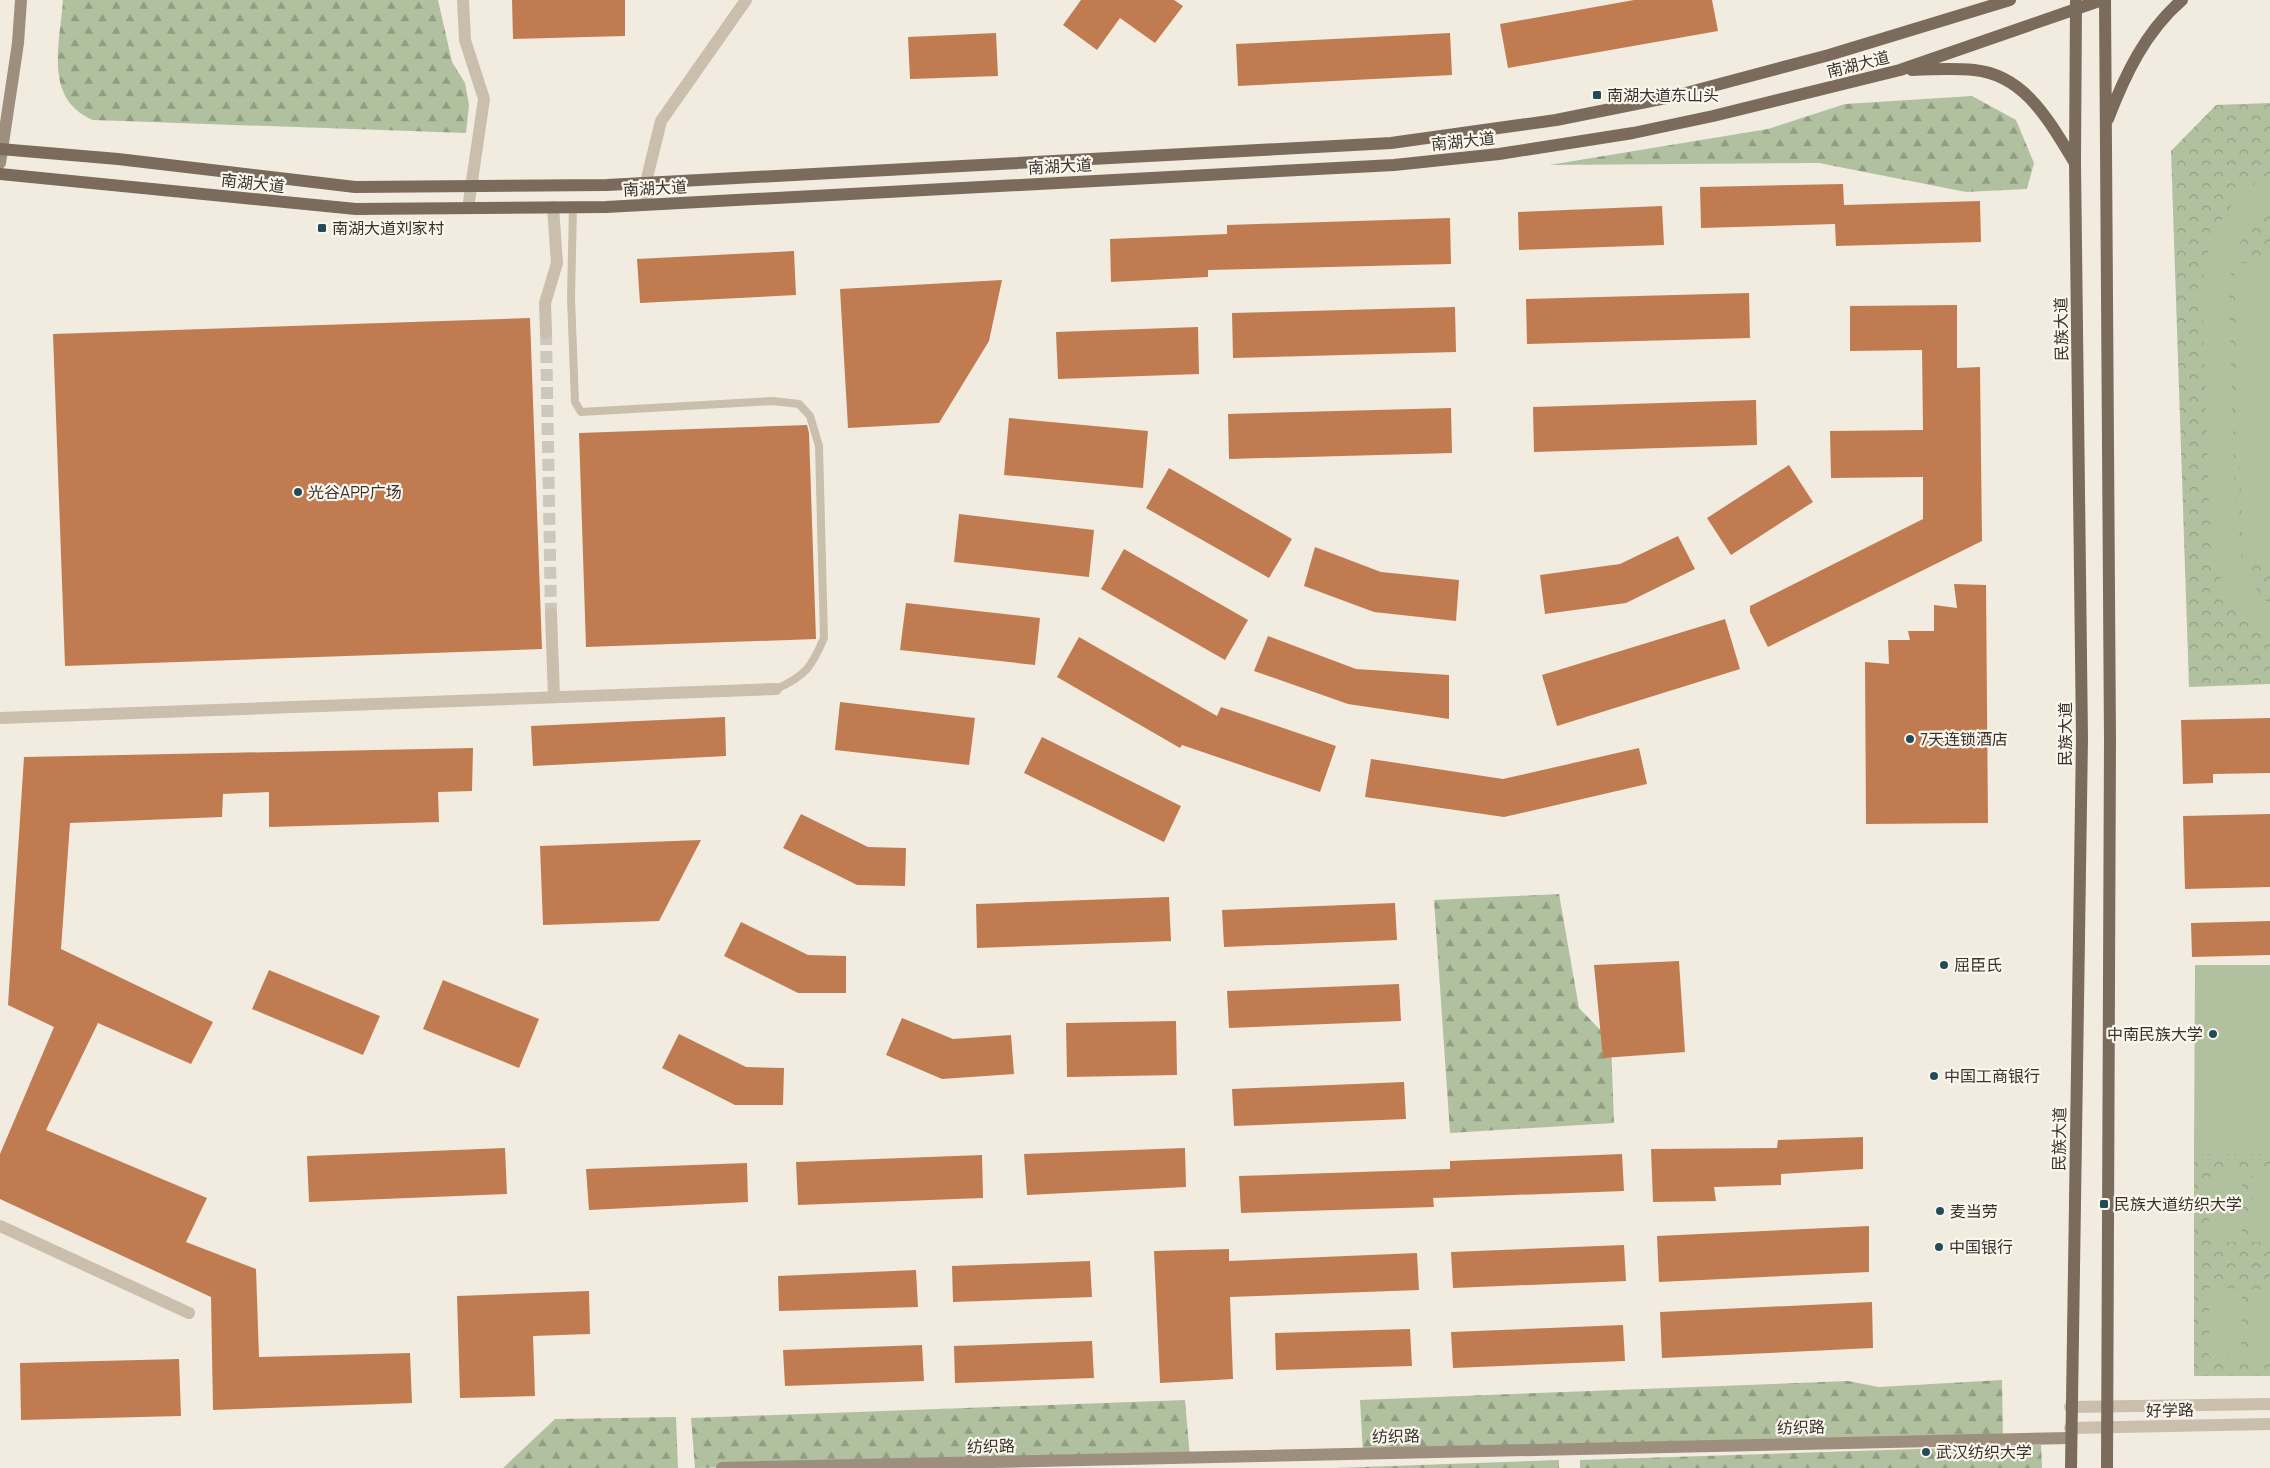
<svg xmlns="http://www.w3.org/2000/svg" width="2270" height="1468" font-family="Manrope,'Noto Sans SC',sans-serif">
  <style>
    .forest { fill: url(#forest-firs) }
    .park { fill: url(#park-crowns) }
    .pitch { fill: #b1c1a0 }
    .building { fill: #c07c50 }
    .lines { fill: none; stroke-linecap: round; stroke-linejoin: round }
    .minor-tunnel { stroke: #cdc7bc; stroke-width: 12; stroke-dasharray: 12 6; stroke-linecap: butt }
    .service { stroke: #cabeac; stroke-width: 8 }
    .minor { stroke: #cabeac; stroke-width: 12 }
    .tertiary { stroke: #cabeac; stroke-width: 12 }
    .secondary { stroke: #9e8e7e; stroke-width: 12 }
    .primary { stroke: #7a6b5d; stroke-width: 12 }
    .poi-dot { fill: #224d58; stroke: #faf6ed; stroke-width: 2 }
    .labels { text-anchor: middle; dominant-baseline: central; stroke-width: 4.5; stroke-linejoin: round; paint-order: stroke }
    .street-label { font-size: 16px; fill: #39312b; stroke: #faf6ed }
    .poi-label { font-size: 16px; fill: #39312b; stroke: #faf6ed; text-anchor: start }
  </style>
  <defs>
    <pattern id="forest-firs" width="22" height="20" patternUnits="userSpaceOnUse" patternTransform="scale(1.25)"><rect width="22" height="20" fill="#b1c1a0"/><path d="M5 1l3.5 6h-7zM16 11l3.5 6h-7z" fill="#919d83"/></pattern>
    <pattern id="park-crowns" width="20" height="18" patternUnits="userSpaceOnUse" patternTransform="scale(1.25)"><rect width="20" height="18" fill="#b1c1a0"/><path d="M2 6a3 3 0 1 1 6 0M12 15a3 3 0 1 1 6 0" fill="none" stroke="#919d83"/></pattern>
  </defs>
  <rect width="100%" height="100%" fill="#f2ece0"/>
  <path class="forest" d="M63,0H438L452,62L465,83L469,105L466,133L93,120C43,99 60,44 63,0Z
    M1972,96L2016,120L2034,163L2027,189L1966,192L1819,163L1549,165L1768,129L1845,104Z
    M1559,894L1579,1008L1611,1041L1614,1123L1450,1133L1434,900Z
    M2002,1380L2003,1439L1363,1453L1360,1400L1848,1381L1879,1387Z
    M1185,1400L1190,1458L695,1468L691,1418Z
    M676,1417L678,1468H503L555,1419Z
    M2041,1445L2042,1468H1580V1460Z
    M1559,1460V1468H1334Z"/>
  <path class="park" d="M2270,103V684L2189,687L2171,151L2216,105Z
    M2194,1154H2270V1376H2194Z"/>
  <path class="pitch" d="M2270,175V207C2242,228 2230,258 2229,292L2236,534C2241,562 2249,585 2270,605V639C2233,615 2216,579 2210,536L2202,291C2203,244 2225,197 2270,175Z
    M2270,262V560H2243L2234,263Z
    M2195,965H2270V1154H2194Z
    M2210,1173H2242V1242H2209Z
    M2253,1173H2270V1242H2252Z
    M2209,1288L2242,1289L2241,1357H2209Z
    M2252,1289H2270V1358H2252Z"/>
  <path class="building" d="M512,0H625V36L513,39Z
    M1081,0H1174L1183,6L1155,43L1120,18L1097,50L1063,25Z
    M1634,0H1712L1718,31L1508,68L1500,24Z
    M996,33L998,76L910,79L908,37Z
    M1450,33L1452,75L1238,86L1236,44Z
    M1843,184L1844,205L1980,201L1981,242L1836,246L1835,224L1701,228L1700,187Z
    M1662,206L1664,245L1519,250L1518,212Z
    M1450,218L1451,264L1208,270V277L1111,282L1110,239L1227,234V225Z
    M794,251L796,295L640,303L637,259Z
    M1002,280L989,341L939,423L848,428L840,289Z
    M1749,293L1750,338L1527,344L1526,299Z
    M1957,305V368L1980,367L1982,541L1768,647L1750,612V606L1923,519V477L1831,478L1830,431L1923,430L1922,350L1850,351V306Z
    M1455,307L1456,352L1233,358L1232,313Z
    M530,318L542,649L65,666L53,334Z
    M1198,327L1199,374L1058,379L1056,332Z
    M1756,400L1757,445L1534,452L1533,407Z
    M1451,408L1452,453L1229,459L1228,414Z
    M1009,418L1148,431L1143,488L1004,475Z
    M807,425L809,433L816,639L586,647L579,433Z
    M1789,465L1813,502L1731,555L1707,518Z
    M1169,468L1292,539L1269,578L1146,508Z
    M959,514L1094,530L1089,577L954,562Z
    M1678,536L1695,569L1626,603L1545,614L1540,575L1620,564Z
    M1315,547L1381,572L1459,580L1456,621L1374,612L1304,586Z
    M1124,549L1248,620L1225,660L1101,589Z
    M1954,584L1986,585L1988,823L1866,824L1865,662L1889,664L1888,640H1910L1908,631H1934V605L1957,608Z
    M906,603L1040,618L1035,665L900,650Z
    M1725,619L1740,669L1557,726L1542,675Z
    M1268,636L1356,669L1449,675V719L1348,704L1254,671Z
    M1079,637L1217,716L1221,707L1336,746L1320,792L1182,745L1180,748L1057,677Z
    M840,702L975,718L969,765L835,750Z
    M725,717L726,756L533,766L531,726Z
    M2270,718V773L2213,774V783L2183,784L2181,720Z
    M1042,737L1181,806L1164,842L1024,773Z
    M473,748L472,791L438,792L439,822L269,827V792L223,794L222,817L70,823L61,949L213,1022L191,1064L98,1023L46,1130L207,1198L186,1242L256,1269L259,1357L410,1353L412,1403L213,1410L211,1297L0,1199V1154L54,1027L8,1005L24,757Z
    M1639,748L1647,784L1504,817L1365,797L1371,759L1503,779Z
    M801,814L868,847L906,848L905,886L857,885L783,848Z
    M2270,814V887L2185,889L2183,816Z
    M701,840L659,921L543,925L540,846Z
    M1169,897L1171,941L977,948L976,904Z
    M1395,903L1397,940L1224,947L1222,910Z
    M2270,921V955L2192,957L2191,923Z
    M741,922L808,955L846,956V993H798L724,956Z
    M1679,961L1685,1052L1603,1058L1594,965Z
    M269,970L380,1016L363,1055L252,1009Z
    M443,980L539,1019L519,1068L423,1029Z
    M1399,984L1401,1021L1229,1028L1227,991Z
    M902,1018L953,1039L1011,1035L1014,1074L942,1079L886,1055Z
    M1176,1021L1177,1075L1067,1077L1066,1023Z
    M679,1034L746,1067L784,1068L783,1105H735L662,1068Z
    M1404,1082L1406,1119L1234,1126L1232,1089Z
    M1863,1137V1169L1781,1174V1185L1714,1187L1716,1201L1653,1202L1651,1149L1777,1148L1778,1140Z
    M505,1148L507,1194L309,1202L307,1156Z
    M1185,1148L1186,1187L1027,1195L1024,1154Z
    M1622,1154L1624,1191L1433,1198L1434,1207L1241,1213L1239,1176L1450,1169V1161Z
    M982,1155L983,1198L798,1205L796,1162Z
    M747,1163L748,1202L589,1210L586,1169Z
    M1869,1226V1272L1659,1282L1657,1236Z
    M1624,1245L1626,1281L1453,1288L1451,1252Z
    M1229,1249V1261L1417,1253L1419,1290L1230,1297L1233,1379L1160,1383L1154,1251Z
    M1090,1261L1092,1297L953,1302L952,1266Z
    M916,1270L918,1307L779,1311L778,1276Z
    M589,1291L590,1334L533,1336L535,1396L460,1398L457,1296Z
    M1872,1302L1873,1348L1662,1358L1660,1312Z
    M1623,1325L1625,1361L1453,1368L1451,1332Z
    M1410,1329L1412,1366L1276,1370L1275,1333Z
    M1092,1341L1094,1378L955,1383L954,1346Z
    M922,1345L924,1381L785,1386L783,1350Z
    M179,1359L181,1416L21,1420L20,1363Z"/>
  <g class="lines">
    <path class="minor-tunnel" d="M546,333L551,614"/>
    <path class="service" d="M573,207L571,298L575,402L581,412L773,401L799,404L810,416L819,446L824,638C812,666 806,676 776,689"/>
    <path class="minor" d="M546,333L545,303L557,263L553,207
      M551,614L554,697
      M0,1226L189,1313
      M2070,1407L2270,1404
      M2070,1428L2270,1424"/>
    <path class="tertiary" d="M463,0L465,40L484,99L468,208
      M647,204L646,182L661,121L746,0
      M0,718L776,689"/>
    <path class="secondary" d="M0,163L18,43L21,0
      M722,1468L2071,1438"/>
    <path class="primary" d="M2105,0L2110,740L2107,1468
      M1912,70C1933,69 1954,68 1974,70C2026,75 2050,123 2075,163
      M2108,119C2125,75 2145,32 2182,0
      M0,149L118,159L355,187L607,185L1391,143L1556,120L1671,97L1829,55L2010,0
      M0,174L356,209L606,207L1394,165L1499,154L1633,133L1713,116L1900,70L2102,0
      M2071,1468L2082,738L2075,163L2076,2"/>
  </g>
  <g class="poi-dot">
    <rect x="1592" y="90" width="10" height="10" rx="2.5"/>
    <rect x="317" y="223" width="10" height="10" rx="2.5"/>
    <circle cx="298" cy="492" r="5"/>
    <circle cx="1910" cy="739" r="5"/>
    <circle cx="1944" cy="965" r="5"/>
    <circle cx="2213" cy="1034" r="5"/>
    <circle cx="1934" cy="1076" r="5"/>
    <rect x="2099" y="1199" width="10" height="10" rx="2.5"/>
    <circle cx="1940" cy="1211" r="5"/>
    <circle cx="1939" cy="1247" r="5"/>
    <circle cx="1926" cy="1452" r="5"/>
  </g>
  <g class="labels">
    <g class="street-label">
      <text transform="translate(1858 64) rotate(-14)">南湖大道</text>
      <text transform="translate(1463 141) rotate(-6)">南湖大道</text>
      <text transform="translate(1060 166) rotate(-3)">南湖大道</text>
      <text transform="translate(253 183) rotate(6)">南湖大道</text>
      <text transform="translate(655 188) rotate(-3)">南湖大道</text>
      <text transform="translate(2061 329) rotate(-91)">民族大道</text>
      <text transform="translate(2065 734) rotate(-90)">民族大道</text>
      <text transform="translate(2059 1139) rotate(-89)">民族大道</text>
      <text transform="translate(2170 1410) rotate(-1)">好学路</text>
      <text transform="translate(1801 1427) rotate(-1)">纺织路</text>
      <text transform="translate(1396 1436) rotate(-1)">纺织路</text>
      <text transform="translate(991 1446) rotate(-1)">纺织路</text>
    </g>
    <g class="poi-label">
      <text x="1607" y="95">南湖大道东山头</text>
      <text x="332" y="228">南湖大道刘家村</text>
      <text x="308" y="492">光谷APP广场</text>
      <text x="1920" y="739">7天连锁酒店</text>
      <text x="1954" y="965">屈臣氏</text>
      <text x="2203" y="1034" text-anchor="end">中南民族大学</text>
      <text x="1944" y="1076">中国工商银行</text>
      <text x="2114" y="1204">民族大道纺织大学</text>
      <text x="1950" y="1211">麦当劳</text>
      <text x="1949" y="1247">中国银行</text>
      <text x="1936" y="1452">武汉纺织大学</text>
    </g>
  </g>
</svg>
